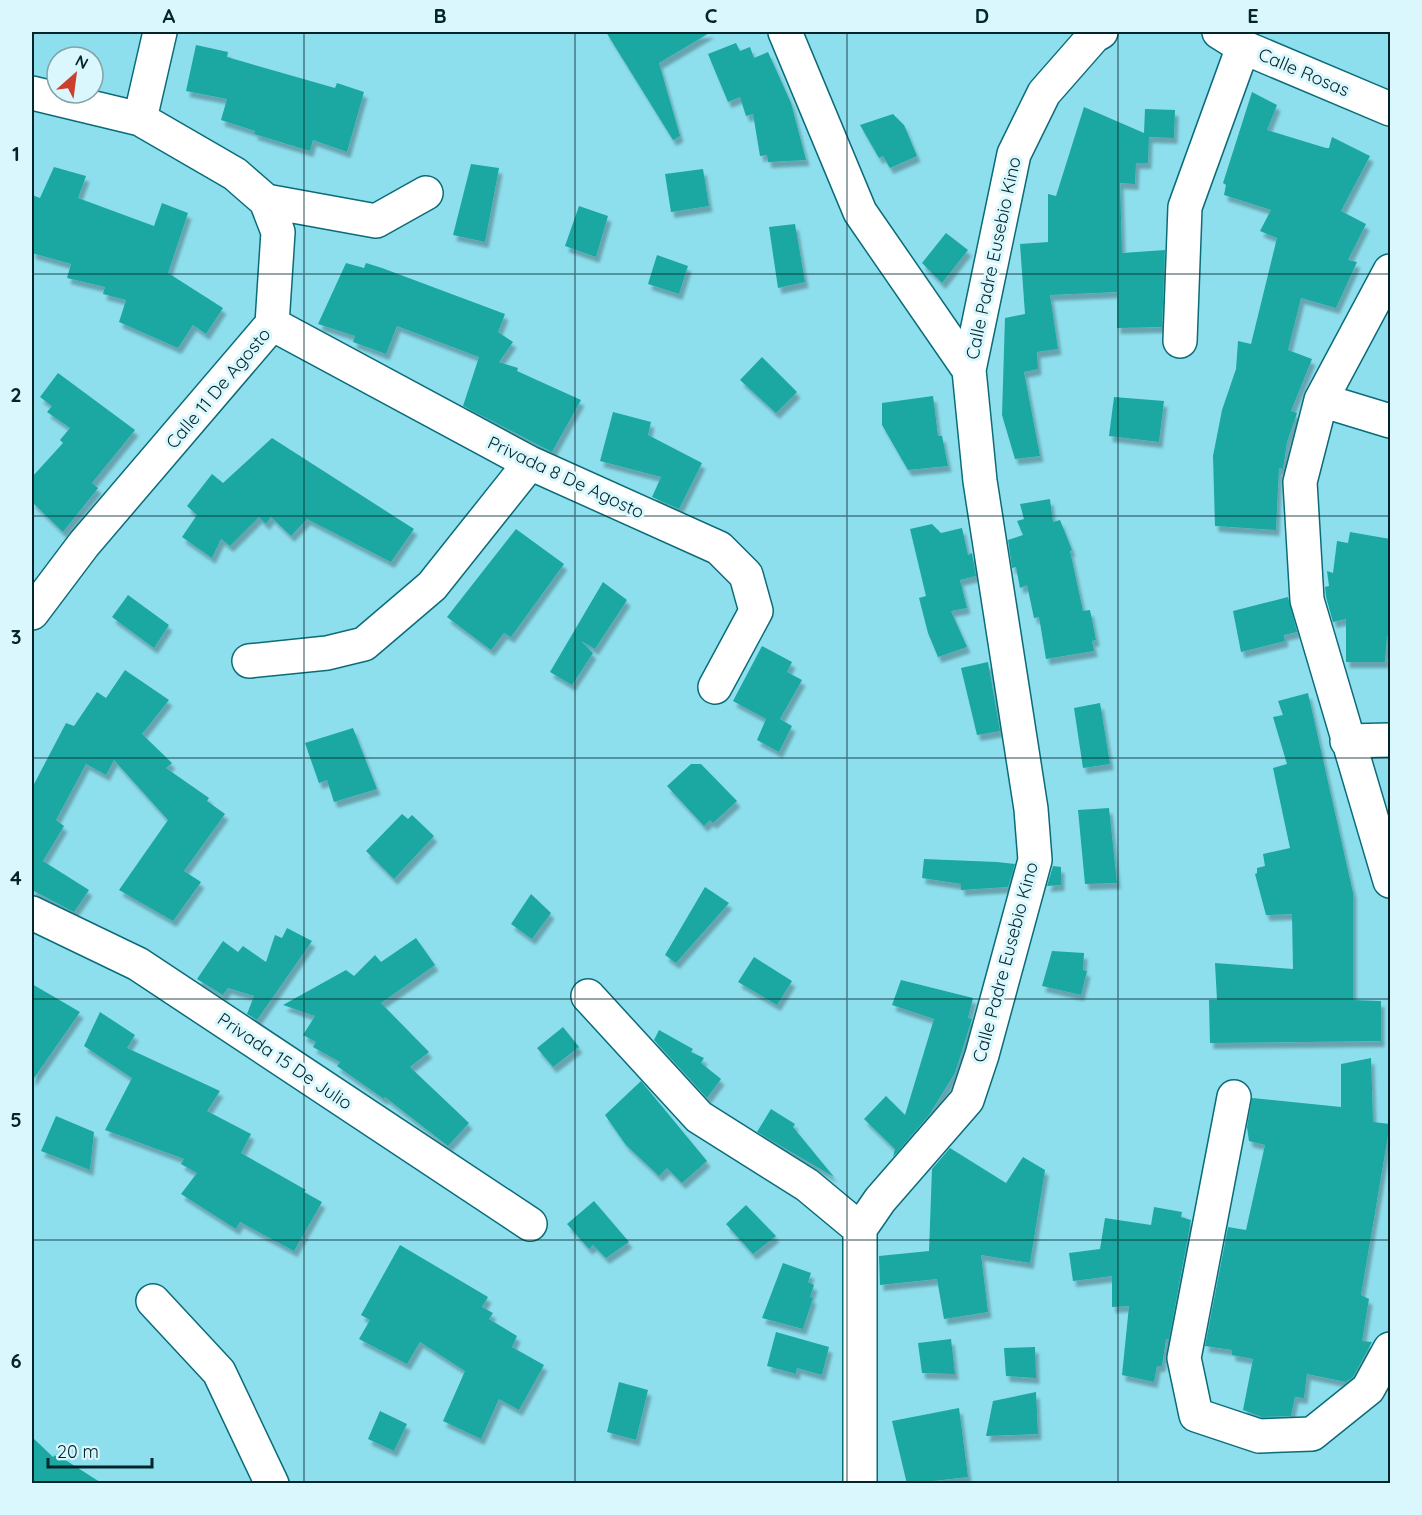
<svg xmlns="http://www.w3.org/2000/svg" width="1422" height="1515" font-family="Quicksand,sans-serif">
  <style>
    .building { fill: #1aa8a2; filter: url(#shadow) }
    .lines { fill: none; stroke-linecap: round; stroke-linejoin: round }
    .minor-casing { stroke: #0b6c79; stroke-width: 36 }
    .minor { stroke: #fff; stroke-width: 33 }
    .grid { fill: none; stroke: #01252b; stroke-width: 1.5; stroke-opacity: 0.55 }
    .labels { text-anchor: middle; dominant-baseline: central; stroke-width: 6; stroke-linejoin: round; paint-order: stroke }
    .street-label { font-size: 18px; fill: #01252b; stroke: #d9f7fd }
    .neatline { fill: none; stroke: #01252b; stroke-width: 2 }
    .grid-label { font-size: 20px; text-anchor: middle; font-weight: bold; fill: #01252b }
  </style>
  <defs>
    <filter id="shadow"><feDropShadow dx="3.5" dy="6" stdDeviation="1.5" flood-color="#0004"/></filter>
  </defs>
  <rect width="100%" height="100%" fill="#8edfee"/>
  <path class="building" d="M606,32H711L659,63L680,136L673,140Z
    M736,43L740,51L750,47L754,58L768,52L791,103L806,160L768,162L767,155L760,156L753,114L746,116L740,97L728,102L708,54Z
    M196,45L228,52L227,57L335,88L337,83L364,92L347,152L313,140L310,151L254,134L255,131L221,120L227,99L186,91Z
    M1252,92L1277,105L1267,130L1326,148H1329L1332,137L1370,156L1341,211L1366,224L1348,260L1357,262L1336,308L1301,298L1288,350L1312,359L1291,411L1297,413L1287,442L1283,469L1279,468L1276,530L1215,526L1213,456L1222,410L1236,369L1238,341L1251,344L1277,238L1260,231L1271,210L1224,195L1226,185L1223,183Z
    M1084,107L1144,133L1145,109L1175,110L1174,138L1149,137L1148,163H1136L1135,184L1120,183L1122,253L1165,250L1162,327L1117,328V292L1050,295L1058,349L1037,352L1038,369L1024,372L1040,456L1015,459L1002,415L1005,318L1025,314L1020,244L1048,242V194L1056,196Z
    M893,114L904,125L917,156L890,168L883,156L879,158L860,125Z
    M471,164L499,168L485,242L453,235Z
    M54,167L86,176L78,198L154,226L162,203L188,213L168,273L223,308L206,334L193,325L178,348L119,322L126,300L103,294L105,287L67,278L71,264L32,253V195L40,198Z
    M703,169L709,206L671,212L665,174Z
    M579,206L608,216L596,257L565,246Z
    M795,224L805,282L778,288L769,227Z
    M946,233L968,250L942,283L922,263Z
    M657,255L688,266L679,294L648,284Z
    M346,263L364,268L366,263L382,268L505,314L498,332L513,342L499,362L518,368L517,371L581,400L552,452L463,406L479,357L397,326L386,354L353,342L355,336L318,324Z
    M762,357L797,392L776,413L740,380Z
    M58,373L135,430L92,483L98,488L63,532L32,502V477L63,443L60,440L70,428L47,412L52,406L40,397Z
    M933,396L938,436H942L948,466L908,470L882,425V403Z
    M1114,397L1164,401L1159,442L1109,436Z
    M613,412L651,422L648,435L702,463L679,509L652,497L661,477L600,461Z
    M272,438L414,529L391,562L307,519L291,536L271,517L266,524L259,517L230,546L221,539L212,558L182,537L197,515L187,506L212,474L223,483Z
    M1050,499L1053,522L1060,520L1072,550L1070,551L1083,611L1090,610L1096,640L1092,641L1094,651L1046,659L1039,617L1034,618L1027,585L1020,588L1016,567L1012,568L1008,540L1023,535L1017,521L1024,519L1020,504Z
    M932,524L941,533L962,528L968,555L972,553L976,576L960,580L967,608L951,611L967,647L938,657L928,633L919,598L926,596L910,529Z
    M516,529L564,564L511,637L504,633L491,650L447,617Z
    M1350,532L1390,539V636H1387L1385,662H1346V619L1333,622L1326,597L1325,587L1329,586L1327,571L1333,573L1337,541L1348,543Z
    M603,582L627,600L595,649L581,641L593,653L572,685L550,672Z
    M128,595L169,625L154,648L112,617Z
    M1288,597L1297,632L1284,635L1285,641L1241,652L1233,611Z
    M762,646L792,662L787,672L802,680L780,719L792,726L779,752L757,740L766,719L733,701Z
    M988,662L1000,731L977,735L961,668Z
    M125,670L169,700L142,734L172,763L166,768L209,798L207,801L225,814L184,871L201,882L173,921L119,890L168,820L114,760L106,775L86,764L56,820L64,826L43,861L89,890L74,912L32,890V788L66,723L74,726L97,692L106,698Z
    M1308,693L1353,893V1000L1381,1001V1041L1210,1043L1209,1000H1217L1215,963L1293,969L1292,914L1266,915L1255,874L1257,873V868L1265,866L1263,854L1290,848L1273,768L1287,764L1273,717L1283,715L1278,701Z
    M1100,703L1110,764L1083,768L1074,708Z
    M353,728L377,789L334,802L327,780L319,783L305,743Z
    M691,764H701L737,801L713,823L710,820L704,826L667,786Z
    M1109,808L1117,883L1085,884L1078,810Z
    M402,814L408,819L412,815L434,836L394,879L366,851Z
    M924,859L997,862L1015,864L1008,887L961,890V884L922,878Z
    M1053,866L1061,867V885L1047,886Z
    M705,887L729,903L676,963L665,955Z
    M531,894L551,913L532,939L511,924Z
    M287,928L312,941L257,1020L247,1014L254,996L228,988L223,995L197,979L223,941L238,952L243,946L266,962L275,935L282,938Z
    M416,938L435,965L381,1003L429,1052L410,1067L469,1123L448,1146L385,1097L384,1099L337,1066L340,1062L313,1047L316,1042L303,1035L315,1016L283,1005L346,970L354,976L375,955L381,962Z
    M1052,951L1084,953L1083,970L1087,971L1081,995L1042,986Z
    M754,957L792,981L777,1005L738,982Z
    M901,980L973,998L968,1018L972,1019L955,1073L929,1115L893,1157L895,1149L864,1119L886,1096L905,1115L934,1019L892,1005Z
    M32,984L80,1012L32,1081Z
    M100,1012L135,1035L127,1048L220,1091L207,1111L251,1134L241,1153L306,1190L304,1192L322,1202L294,1251L240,1222L236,1229L181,1194L197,1173L181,1164L184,1159L105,1130L132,1078L84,1046Z
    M563,1027L579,1047L553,1067L537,1048Z
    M659,1030L693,1049L691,1052L704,1058L701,1063L721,1079L707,1098L654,1040Z
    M1371,1058L1373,1122L1390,1124L1361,1295L1369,1299L1362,1341L1372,1342L1353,1377L1346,1382L1307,1374L1304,1398L1295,1397L1291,1416L1262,1417L1243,1410L1253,1359L1232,1355V1350L1205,1346L1228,1227L1246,1230L1265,1145L1249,1141L1247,1127L1252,1098L1341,1107V1064Z
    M641,1081L707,1161L682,1183L667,1168L659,1176L626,1145L605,1115Z
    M771,1109L795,1124L793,1127L834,1177L757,1132Z
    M56,1116L94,1132L90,1170L41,1151Z
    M950,1148L1006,1183L1023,1157L1045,1170L1030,1263L981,1255L988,1312L944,1319L937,1279L880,1285L879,1256L929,1251L932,1169Z
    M594,1201L629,1242L606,1258L593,1245L589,1249L567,1224Z
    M746,1205L776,1236L753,1254L726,1224Z
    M1154,1207L1182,1212L1181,1217L1191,1220L1169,1339H1166L1162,1366H1157L1154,1382L1122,1375L1129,1306L1112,1307V1276L1073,1281L1069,1253L1100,1249L1105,1218L1151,1225Z
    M400,1245L488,1297L482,1307L493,1313L489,1319L517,1336L512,1347L544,1365L519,1410L499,1399L481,1439L443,1421L465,1371L420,1342L407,1364L359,1339L370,1320L361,1315Z
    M783,1263L811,1273L808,1282L814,1285L810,1297L813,1298L803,1329L762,1318Z
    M776,1332L829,1347L822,1375L797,1368L796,1374L767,1366Z
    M951,1339L955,1374L922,1373L918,1343Z
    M1035,1347L1036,1378L1006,1376L1004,1348Z
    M619,1382L648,1390L636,1440L607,1432Z
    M1036,1392L1038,1434L986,1436L993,1401Z
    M959,1408L968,1477L907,1484L892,1421Z
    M380,1411L407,1424L394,1451L368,1439Z
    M32,1437L53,1457L56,1454L103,1484H32Z"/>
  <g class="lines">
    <defs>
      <path id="minor" d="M785,32L860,212L969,370
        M1219,32L1243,47L1390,109
        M32,93L140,119L235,174L266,201L278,232L272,324L84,544L32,613
        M140,119L160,32
        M266,201L376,221L426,193
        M1390,271L1321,400L1300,482L1307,600L1390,881
        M272,324L530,463L719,548L746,575L756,611L715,687
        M1180,341L1185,207L1243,47
        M1321,400L1390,421
        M249,661L327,653L364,644L432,586L530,463
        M1347,741L1390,740
        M32,913L138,964L530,1224
        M588,996L699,1117L807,1185L860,1229
        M1234,1097L1184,1358L1196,1415L1259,1436L1312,1434L1368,1389L1390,1349
        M153,1301L219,1372L272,1484
        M860,1484V1229L880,1200L967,1100L982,1055L1035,860L1031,809L980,481L969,370L1014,154L1044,93L1094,36L1101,32"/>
    </defs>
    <use href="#minor" class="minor-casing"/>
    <use href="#minor" class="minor"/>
  </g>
  <path class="grid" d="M304,32V1484M575,32V1484M847,32V1484M1118,32V1484M32,274H1390M32,516H1390M32,758H1390M32,999H1390M32,1240H1390"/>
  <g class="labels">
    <g class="street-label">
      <text transform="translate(1304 72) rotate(23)">Calle Rosas</text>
      <text transform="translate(993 258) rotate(-78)">Calle Padre Eusebio Kino</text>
      <text transform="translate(218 388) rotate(-50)">Calle 11 De Agosto</text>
      <text transform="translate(566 477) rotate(25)">Privada 8 De Agosto</text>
      <text transform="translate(1005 962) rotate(-75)">Calle Padre Eusebio Kino</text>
      <text transform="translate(285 1061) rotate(34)">Privada 15 De Julio</text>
    </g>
  </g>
  <rect width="1422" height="1515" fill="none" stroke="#d9f7fd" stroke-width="66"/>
  <g transform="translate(75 75) rotate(28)"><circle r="28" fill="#d9f7fd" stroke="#83a3a9" stroke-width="1.5"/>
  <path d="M0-4.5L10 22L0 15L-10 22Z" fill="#cb3f2d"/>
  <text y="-9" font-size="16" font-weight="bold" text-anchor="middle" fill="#01252b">N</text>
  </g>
  <path d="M48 1458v9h104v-9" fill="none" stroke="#01252b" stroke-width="3"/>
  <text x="57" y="1458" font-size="18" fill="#01252b" stroke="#d9f7fd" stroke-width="4.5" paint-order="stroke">20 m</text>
  <rect x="33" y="33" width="1356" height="1449" class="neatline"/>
  <g class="grid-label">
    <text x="169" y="23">A</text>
    <text x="440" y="23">B</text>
    <text x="711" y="23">C</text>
    <text x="982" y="23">D</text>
    <text x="1253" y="23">E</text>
    <text x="16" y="161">1</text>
    <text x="16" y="402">2</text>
    <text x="16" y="644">3</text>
    <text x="16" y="885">4</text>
    <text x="16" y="1127">5</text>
    <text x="16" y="1368">6</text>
  </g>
</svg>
